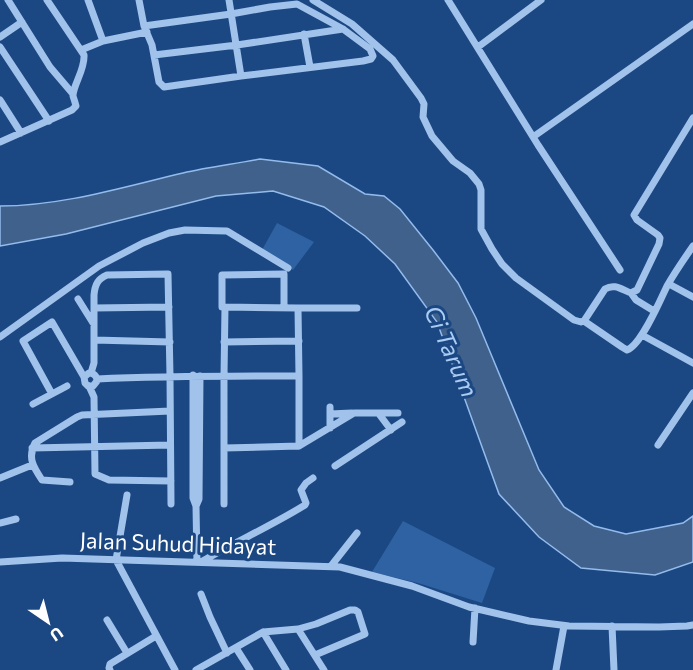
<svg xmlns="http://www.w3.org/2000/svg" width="693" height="670" font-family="Commissioner,sans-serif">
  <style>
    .green { fill: #2e62a2 }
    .water { fill: #40618c; stroke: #93bced; stroke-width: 1.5 }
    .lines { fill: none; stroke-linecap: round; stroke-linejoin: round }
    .minor { stroke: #a0c2eb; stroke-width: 7 }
    .labels { text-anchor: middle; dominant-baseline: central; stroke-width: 6; stroke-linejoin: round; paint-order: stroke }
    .street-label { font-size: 22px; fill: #fff; stroke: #1b4883 }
    .water-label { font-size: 24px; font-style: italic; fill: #abccf2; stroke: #1b4883 }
  </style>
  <rect width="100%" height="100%" fill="#1b4883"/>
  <path class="green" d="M277,223L314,242L293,270L262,250Z
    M403,521L495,568L482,603L418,583L372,572Z"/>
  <path class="water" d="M260,159L318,166L365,194L384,196L400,209L433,250L458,283L476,318L539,470L564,507L594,526L626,534L683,523L693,516V562L655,575L581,568L539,537L499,494L437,322L395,264L365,236L324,207L273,191L216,196L66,234L0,246V206C62,206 123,187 183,173C208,167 235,164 260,159Z"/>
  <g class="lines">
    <path class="minor" d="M8,0L50,67L73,94
      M88,0L103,41
      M139,0L144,26L152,45L159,82L164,87L241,76L229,0
      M313,0L352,24L393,60L421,98L424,104L423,117L432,136L453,161L470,173L479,184L481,190V229L492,249L502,264L516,278L574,320L581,322L584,321L622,347L627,350C641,345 660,301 667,286C675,272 684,259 693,246
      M448,0L538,145L620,270
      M144,26L231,14L270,7L297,4L343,29L370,49L373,56L371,59L363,61L241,76
      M304,34L310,67
      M0,37L22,22
      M0,47L49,121
      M478,47L541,0
      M81,50L103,41L147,32
      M154,55L237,45L343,29
      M0,100L21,133
      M533,137L693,24
      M0,142L72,110L76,106C75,102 74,99 73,96C73,85 85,70 84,55L47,0
      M669,284L693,297
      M631,293L636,300L654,311
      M78,299L93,323
      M225,307H222V275L284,274V308
      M94,308L169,307
      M298,308H357
      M584,321L605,289C615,283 622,290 631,293L637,290L659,244L660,238L658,235L637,220L634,215L693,118
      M642,335L693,363
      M0,337L99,266L143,243L169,233L185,230L227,231L288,268
      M94,340L170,342
      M224,342L299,341
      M91,373L94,363V295C95,284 98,279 107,275L168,274L170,376L171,504
      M193,375V498L196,506L197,562
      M97,379C165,376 232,376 299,376L298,308L225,307L224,376V504
      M89,386L94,397L95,474L109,480L171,481
      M52,394L23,341L52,322L84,377L85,383L88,386H93L97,381C97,376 94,373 89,373L84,377
      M33,404L67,386
      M330,414L352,413
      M379,414L391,430
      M330,428V407
      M658,445L693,393
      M299,446L354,413H398
      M32,448L170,445
      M224,448L299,446V376
      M335,466L402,422
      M0,478L32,465
      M70,482L42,480C34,468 27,458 35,443L77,417L82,415L170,411
      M127,495L116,560L175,670
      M196,506L199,499L200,376
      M0,523L16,519
      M0,562L62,558L340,567L412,586L469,607L529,621L569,626L659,627L687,626L693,625
      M201,562C235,542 271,526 305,505L306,503L301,490L306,483L313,478
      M331,566L357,533
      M201,594L210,617L227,653
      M107,620L127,653
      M612,626L614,670
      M298,629L316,624L350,610H355L358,612L365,634L315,655
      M263,632L286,670
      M473,642L475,608
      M236,648L250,670
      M110,670L109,668L110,664L156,636
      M196,670L263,632L298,629L324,670
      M556,670L564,626"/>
  </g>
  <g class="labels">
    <g class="street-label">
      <text transform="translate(178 543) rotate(2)">Jalan Suhud Hidayat</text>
    </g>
    <g class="water-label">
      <text transform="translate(452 351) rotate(66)">Ci Tarum</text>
    </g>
  </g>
  <g transform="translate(48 622) rotate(145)" stroke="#1b4883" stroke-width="4.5" paint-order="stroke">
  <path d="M0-4.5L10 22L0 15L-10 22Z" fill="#ffffff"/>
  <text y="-9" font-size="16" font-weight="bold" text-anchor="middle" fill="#ffffff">U</text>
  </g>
</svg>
